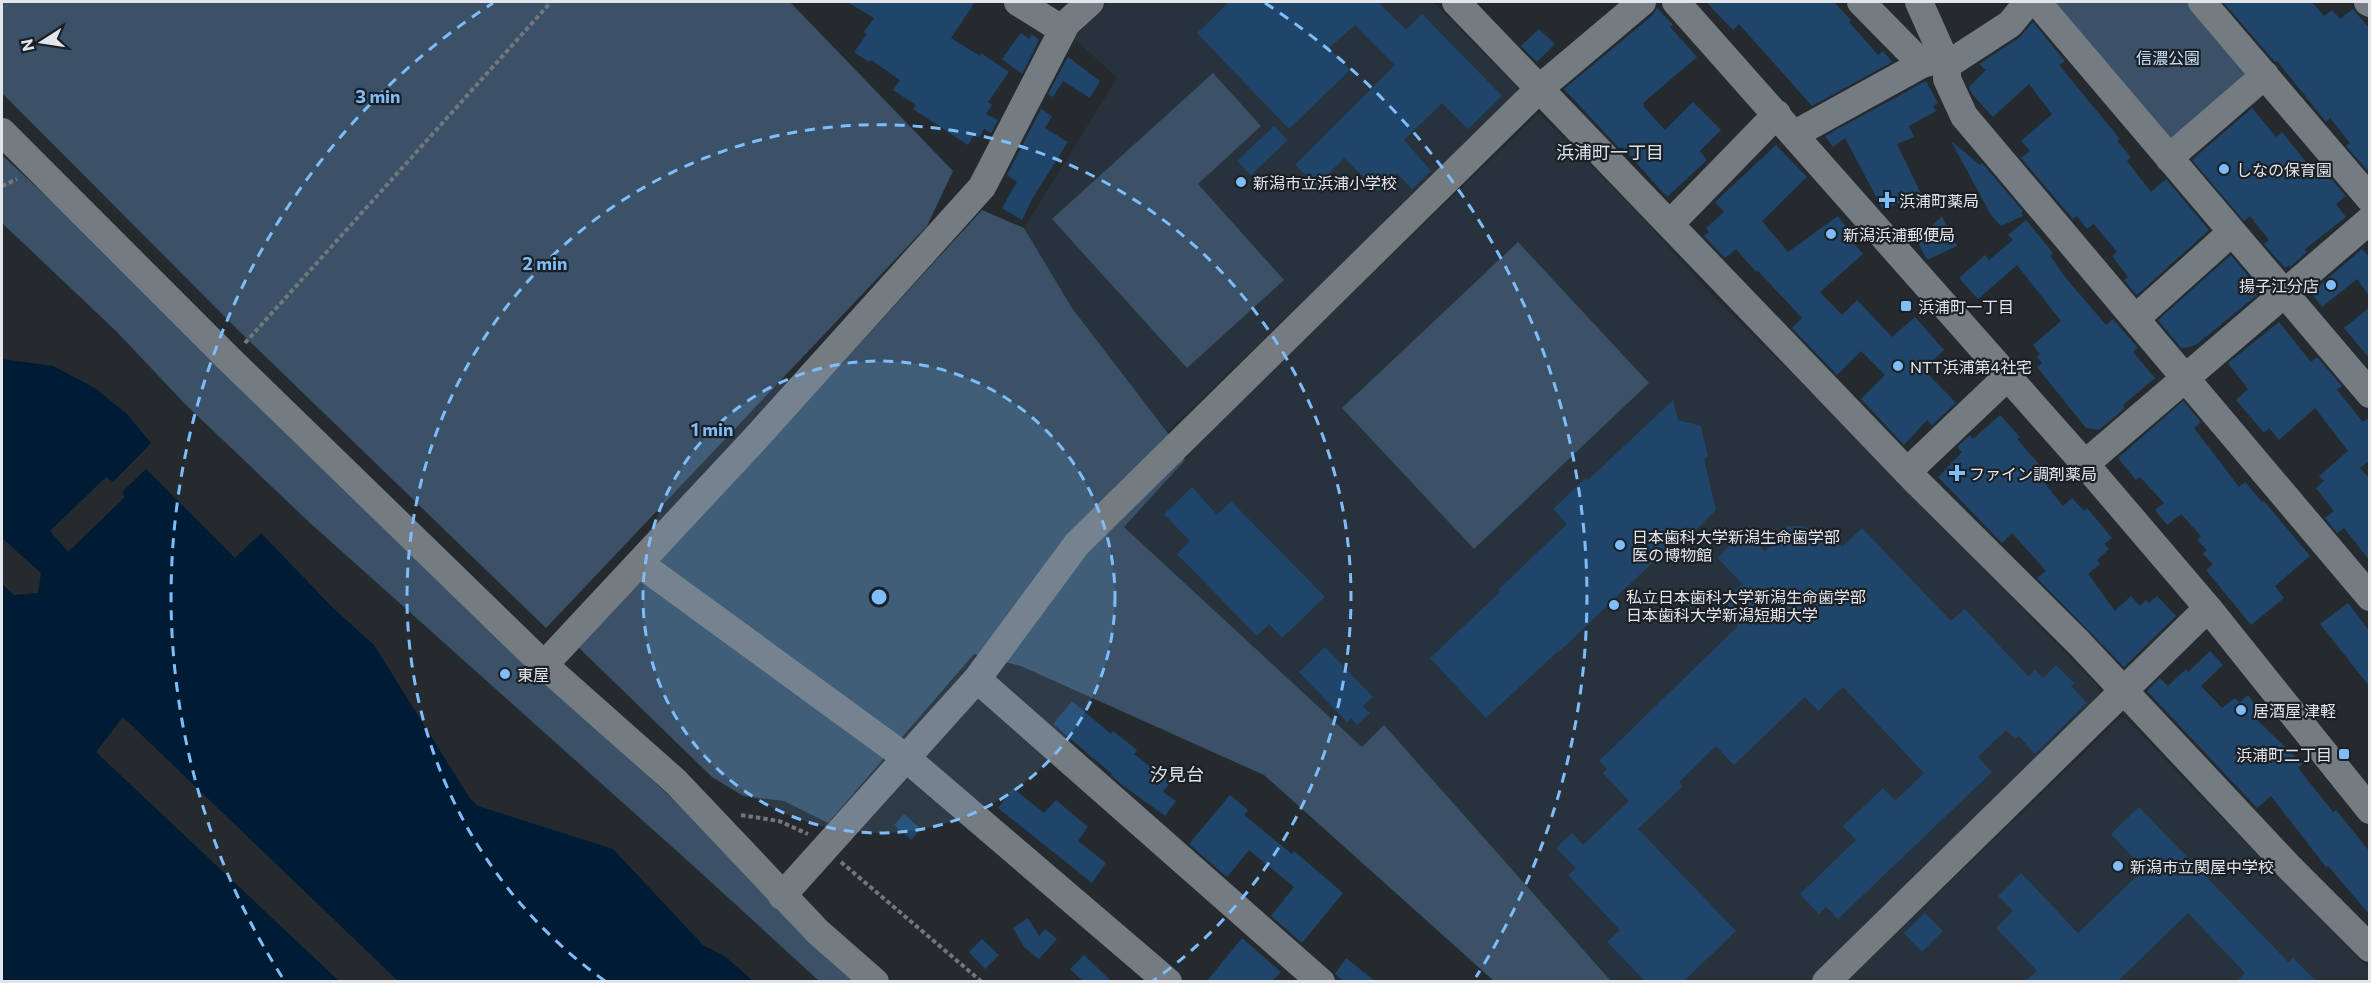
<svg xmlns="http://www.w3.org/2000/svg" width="2371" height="983" font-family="Commissioner,'Noto Sans JP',sans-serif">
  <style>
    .built { fill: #28323c }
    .green { fill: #3a5168 }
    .water { fill: #001b34 }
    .pier { fill: #252a2f }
    .building { fill: #1f466a }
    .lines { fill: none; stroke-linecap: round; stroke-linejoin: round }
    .path { stroke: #73777b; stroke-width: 4; stroke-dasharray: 4.5 3; stroke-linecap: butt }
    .minor { stroke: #747b81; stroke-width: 28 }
    .ring { fill: none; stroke: #7fbdfa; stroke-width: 3; stroke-dasharray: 10 8 }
    .poi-dot { fill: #7fbdfa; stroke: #1b2026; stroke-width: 2 }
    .labels { text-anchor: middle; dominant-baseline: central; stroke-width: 4.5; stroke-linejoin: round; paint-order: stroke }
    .park-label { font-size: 16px; fill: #c9e1fa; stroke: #1b2026 }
    .poi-label { font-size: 16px; fill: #e2e5e9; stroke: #1b2026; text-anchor: start }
    .neighbourhood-label { font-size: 18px; fill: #dce3ea; stroke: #1b2026 }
    .centre { fill: #7fbdfa; stroke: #1b2026; stroke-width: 3 }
    .ring-label { font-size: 18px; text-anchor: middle; font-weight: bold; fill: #7fbdfa; stroke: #1b2026; stroke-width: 4.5; stroke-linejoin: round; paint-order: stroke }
  </style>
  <rect width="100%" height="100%" fill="#252a2f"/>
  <path class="built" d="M1107,2H1433L1517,87V96L1167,432L1072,308L1024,228L1117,78L1074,38Z
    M1539,113L1639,214L1714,297L1845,426L2096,684L2101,700L1943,857L1811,981H1611L1384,726L1362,747L1123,526L1236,405Z
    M2120,718L2126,719L2370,970L2369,982H1846Z"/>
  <path class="green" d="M2,2H790L953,171L927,226L546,628L238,330L2,93Z
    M2053,2H2191L2252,73L2171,142Z
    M1213,73L1261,126L1198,184L1284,280L1187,368L1052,219Z
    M2,155L100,246L495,633L693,818L861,981H819L688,861L310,523L185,404L117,332L2,223Z
    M982,210L1024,228L1072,308L1167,432L1185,460L1124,527L1362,747L1384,725L1611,981H1494L1264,775L1021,666L974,654L828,823L784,801L743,796L712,777L575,644L725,491Z
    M1518,242L1649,383L1474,549L1342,408Z"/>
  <path class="water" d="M2,359L53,366L95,388L127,414L151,443L113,482L106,477L50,531L68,552L125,497L122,492L146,469L235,558L261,533L333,608L374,645L469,797L478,806L613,849L703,945L726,957L753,981H2V584L14,595L38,593L41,573L2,538Z"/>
  <path class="pier" d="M123,717L398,981H339L96,752Z"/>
  <path class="building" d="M847,2H975L951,38L980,56L981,53L1009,72L988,102L992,105L986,114L998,120L991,133L984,129L979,138L974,135L968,145L913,109L916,105L893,90L900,80L871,60L869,62L854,52L867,34L864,32L874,18Z
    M1229,2H1378L1406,30L1422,14L1502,96L1468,129L1442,103L1404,140L1431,171L1412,189L1397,173L1378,191L1344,158L1317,186L1295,165L1395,65L1355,25L1329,48L1350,70L1289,129L1197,33Z
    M1706,2H1834L1851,20L1849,22L1878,55L1883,51L1892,62L1812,106L1739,24L1733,30Z
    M2223,2H2312L2324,16L2332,10L2340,19L2353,9L2370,29V173L2346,146L2350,143L2330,118L2326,122L2282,67L2277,61L2275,62Z
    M1657,8L1673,25L1670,27L1697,57L1643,103L1644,107L1665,130L1693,102L1721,130L1700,151L1707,160L1667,197L1622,147L1619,148L1564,89L1653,15Z
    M2033,22L2065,61L2059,65L2120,139L2117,141L2131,157L2127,161L2151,192L2166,179L2209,230L2137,295L2124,280L2128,277L2112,256L2117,252L2094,224L2087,229L2077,216L2073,219L2021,158L2030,151L2021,141L2052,114L2029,84L1993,117L1972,94L1969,87L1986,70L1979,64L2019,38Z
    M1539,29L1555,44L1537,62L1521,46Z
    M1021,33L1029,39L1032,34L1039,40L1022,74L1002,59Z
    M1068,57L1100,81L1090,98L1063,81L1053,97L1048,94Z
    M1926,81L1938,103L1933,106L1936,111L1909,126L1914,137L1897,144L1924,200L1913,210L1907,199L1883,210L1845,138L1833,147L1825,136Z
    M2252,108L2276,137L2282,132L2309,166L2316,161L2346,196L2336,204L2346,217L2305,249L2307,252L2290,267L2289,265L2285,268L2264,244L2269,240L2250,216L2244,221L2192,160Z
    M1041,109L1052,116L1045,128L1068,142L1032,199L1022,220L1002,208L1017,182L1007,175Z
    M1274,126L1288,140L1251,175L1237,161Z
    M1951,141L1980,165L1982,163L2023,211L2021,213L2023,216L2001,226L1991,215Z
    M1776,145L1807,177L1762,221L1788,252L1838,216L1850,232L1847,235L1863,254L1820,292L1842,315L1857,300L1892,337L1915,317L1944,350L1923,369L1956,403L1932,425L1927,420L1904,445L1861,399L1885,375L1861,351L1837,375L1792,328L1802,318L1758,271L1756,272L1736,249L1725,258L1704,236L1709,232L1706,228L1724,212L1715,202Z
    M1942,216L1957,246L1927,260L1917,241Z
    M2026,220L2053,253L2050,255L2065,277L2106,325L2113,319L2138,348L2133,352L2155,378L2123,405L2125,408L2099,430L2086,428L2037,367L2042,363L2037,357L2040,354L2033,345L2061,321L2017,265L1978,299L1959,278L1985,255L1989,260L2013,240L2008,235Z
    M2362,249L2370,258V297L2357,279L2322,307L2311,293Z
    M2231,255L2259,289L2254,292L2257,295L2197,344L2190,347L2181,348L2158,320Z
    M2370,307V359L2344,328Z
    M2279,322L2311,362L2317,357L2342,386L2337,390L2363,422L2370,417V460L2360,468L2370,479V561L2344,528L2337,533L2325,518L2334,511L2316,488L2324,481L2319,476L2348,451L2315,408L2279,440L2269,428L2264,433L2236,400L2248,389L2228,363Z
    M1673,400L1678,420L1701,426L1708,457L1704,459L1716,510L1682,544L1677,539L1559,652L1558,651L1486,718L1430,658L1500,592L1498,590L1567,524L1553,509L1586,478L1588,480Z
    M2183,401L2201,422L2194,428L2239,487L2245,482L2262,502L2264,501L2310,556L2275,586L2284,598L2251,625L2206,570L2213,564L2203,554L2207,550L2197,540L2201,536L2181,514L2167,525L2155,510L2164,503L2140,477L2136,480L2118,458Z
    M2000,415L2020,437L2017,439L2049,476L2043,481L2063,506L2072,498L2084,511L2087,508L2112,538L2104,544L2109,549L2097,560L2100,564L2088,574L2115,611L2131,596L2140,606L2146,600L2149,603L2157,596L2176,616L2124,667L2037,578L2046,571L2012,533L2002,543L1938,477L1962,452L1957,447L1970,435L1973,439Z
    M1192,487L1217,515L1231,501L1325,597L1282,638L1269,624L1257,636L1177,554L1190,541L1164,514Z
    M1786,526H1802L1818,531L1842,547L1862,528L1951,621L1965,609L2028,676L2035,670L2043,678L2056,665L2074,683L2071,686L2087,703L2035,754L2019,736L2015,739L2006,730L1978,757L1992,772L1838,919L1826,907L1819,914L1800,894L1856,840L1843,826L1883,788L1895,801L1924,773L1843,687L1818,711L1805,697L1734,765L1716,746L1679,782L1683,786L1638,829L1736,931L1684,981H1645L1607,942L1620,930L1568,875L1576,868L1556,848L1572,833L1583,845L1629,801L1603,773L1607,769L1599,761L1738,626L1719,606L1742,584L1718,558L1744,531L1765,551L1773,544L1789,537Z
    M2348,603L2370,632V687L2320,624Z
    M1325,647L1373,697L1363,706L1370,713L1357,725L1351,718L1347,722L1299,672Z
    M2210,651L2223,665L2201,686L2222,708L2235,698L2239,703L2248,695L2264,717L2258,721L2303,764L2298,768L2333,812L2336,810L2370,852V915L2328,866L2326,867L2271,796L2257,808L2147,691L2160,678L2168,686L2186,669L2188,672Z
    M1072,701L1111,734L1113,731L1137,750L1134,754L1170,782L1163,792L1176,801L1165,816L1121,784L1111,775L1112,774L1053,724Z
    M1013,788L1044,813L1056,800L1088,827L1078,841L1106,863L1092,883L998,808Z
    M1230,795L1248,810L1244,815L1292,854L1294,851L1343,893L1302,943L1271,916L1294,887L1249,850L1227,877L1189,844Z
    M2139,807L2288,962L2293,958L2316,981H2237L2245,973L2188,913L2118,981H2025L2037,971L1996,928L2013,911L1998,896L2021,873L2078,933L2144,869L2111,834Z
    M904,814L921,829L911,840L894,825Z
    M1925,913L1943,931L1922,952L1904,933Z
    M1028,918L1039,936L1045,929L1057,939L1039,959L1024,947L1013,928Z
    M1242,938L1281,972L1272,981H1207Z
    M982,939L999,955L985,969L969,952Z
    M1084,955L1111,981H1083L1070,969Z
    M1346,958L1375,981H1344L1335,974Z"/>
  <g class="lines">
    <path class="path" d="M2,186L17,179
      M245,343L551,2
      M741,815L779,821L808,834
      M841,862L982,982"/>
    <path class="minor" d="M1018,2L1063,30
      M1456,2L1915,480L2079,643L2290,868L2370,948
      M1676,2L2085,464L2208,608L2370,810
      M1861,2L1922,64
      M1919,2L1947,65V79L1964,116L2370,597
      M2037,2L2370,394
      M2202,2L2370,199
      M2368,2L2370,3
      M1947,65L2010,24L2028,2
      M2,132L230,360L544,665L676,782L818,932L875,982
      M1795,134L1922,64L1944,58
      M2169,158L2265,75
      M1670,224L1777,114
      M2136,318L2232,232
      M2085,464L2370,220
      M1907,472L2007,377
      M639,563L905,757L1168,982
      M544,665L754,440L982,187L1066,24L1090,2
      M977,679L1321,982
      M782,896L977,679L1077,544L1540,88L1642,2
      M1826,982L2208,608"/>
  </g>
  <circle cx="879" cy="597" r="236" fill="#7fbdfa" fill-opacity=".12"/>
  <g class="ring">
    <circle cx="879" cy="597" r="236"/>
    <path d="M605 981A472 472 0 1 1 1153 981"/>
    <path d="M282 977A708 708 0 0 1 493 3M1265 3A708 708 0 0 1 1476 977"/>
  </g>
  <g class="poi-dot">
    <circle cx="2224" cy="169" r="6"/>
    <circle cx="1241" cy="182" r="6"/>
    <path d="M1884 191h6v6h6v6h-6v6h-6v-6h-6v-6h6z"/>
    <circle cx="1831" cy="234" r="6"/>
    <circle cx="2331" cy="285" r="6"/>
    <rect x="1900" y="300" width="12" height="12" rx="3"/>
    <circle cx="1898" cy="366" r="6"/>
    <path d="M1954 464h6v6h6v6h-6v6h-6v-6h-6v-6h6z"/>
    <circle cx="1620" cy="545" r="6"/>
    <circle cx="1614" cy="605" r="6"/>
    <circle cx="505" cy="674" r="6"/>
    <circle cx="2241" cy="710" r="6"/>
    <rect x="2338" y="748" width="12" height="12" rx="3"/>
    <circle cx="2118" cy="866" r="6"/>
  </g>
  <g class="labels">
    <g class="park-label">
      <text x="2168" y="57">信濃公園</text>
    </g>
    <g class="poi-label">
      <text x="2236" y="169">しなの保育園</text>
      <text x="1253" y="182">新潟市立浜浦小学校</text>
      <text x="1899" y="200">浜浦町薬局</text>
      <text x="1843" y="234">新潟浜浦郵便局</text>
      <text x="2319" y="285" text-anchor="end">揚子江分店</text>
      <text x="1918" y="306">浜浦町一丁目</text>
      <text x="1910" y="366">NTT浜浦第4社宅</text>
      <text x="1969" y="473">ファイン調剤薬局</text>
      <text x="1632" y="536">日本歯科大学新潟生命歯学部<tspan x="1632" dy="18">医の博物館</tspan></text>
      <text x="1626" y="596">私立日本歯科大学新潟生命歯学部<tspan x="1626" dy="18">日本歯科大学新潟短期大学</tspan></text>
      <text x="517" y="674">東屋</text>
      <text x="2253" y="710">居酒屋 津軽</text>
      <text x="2332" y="754" text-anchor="end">浜浦町二丁目</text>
      <text x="2130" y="866">新潟市立関屋中学校</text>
    </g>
    <g class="neighbourhood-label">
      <text x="1610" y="152">浜浦町一丁目</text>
      <text x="1177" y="774">汐見台</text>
    </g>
  </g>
  <circle cx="879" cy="597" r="9" class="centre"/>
  <g class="ring-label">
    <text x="378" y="103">3 min</text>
    <text x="545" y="270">2 min</text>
    <text x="712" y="436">1 min</text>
  </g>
  <rect width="2371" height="983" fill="none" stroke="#e2e5e9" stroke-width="6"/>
  <g transform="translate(42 42) rotate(258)" stroke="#1b2026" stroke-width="4.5" paint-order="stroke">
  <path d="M0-4.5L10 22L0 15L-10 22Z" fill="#e2e5e9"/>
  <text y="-9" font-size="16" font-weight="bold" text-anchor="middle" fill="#e2e5e9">N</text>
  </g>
</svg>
